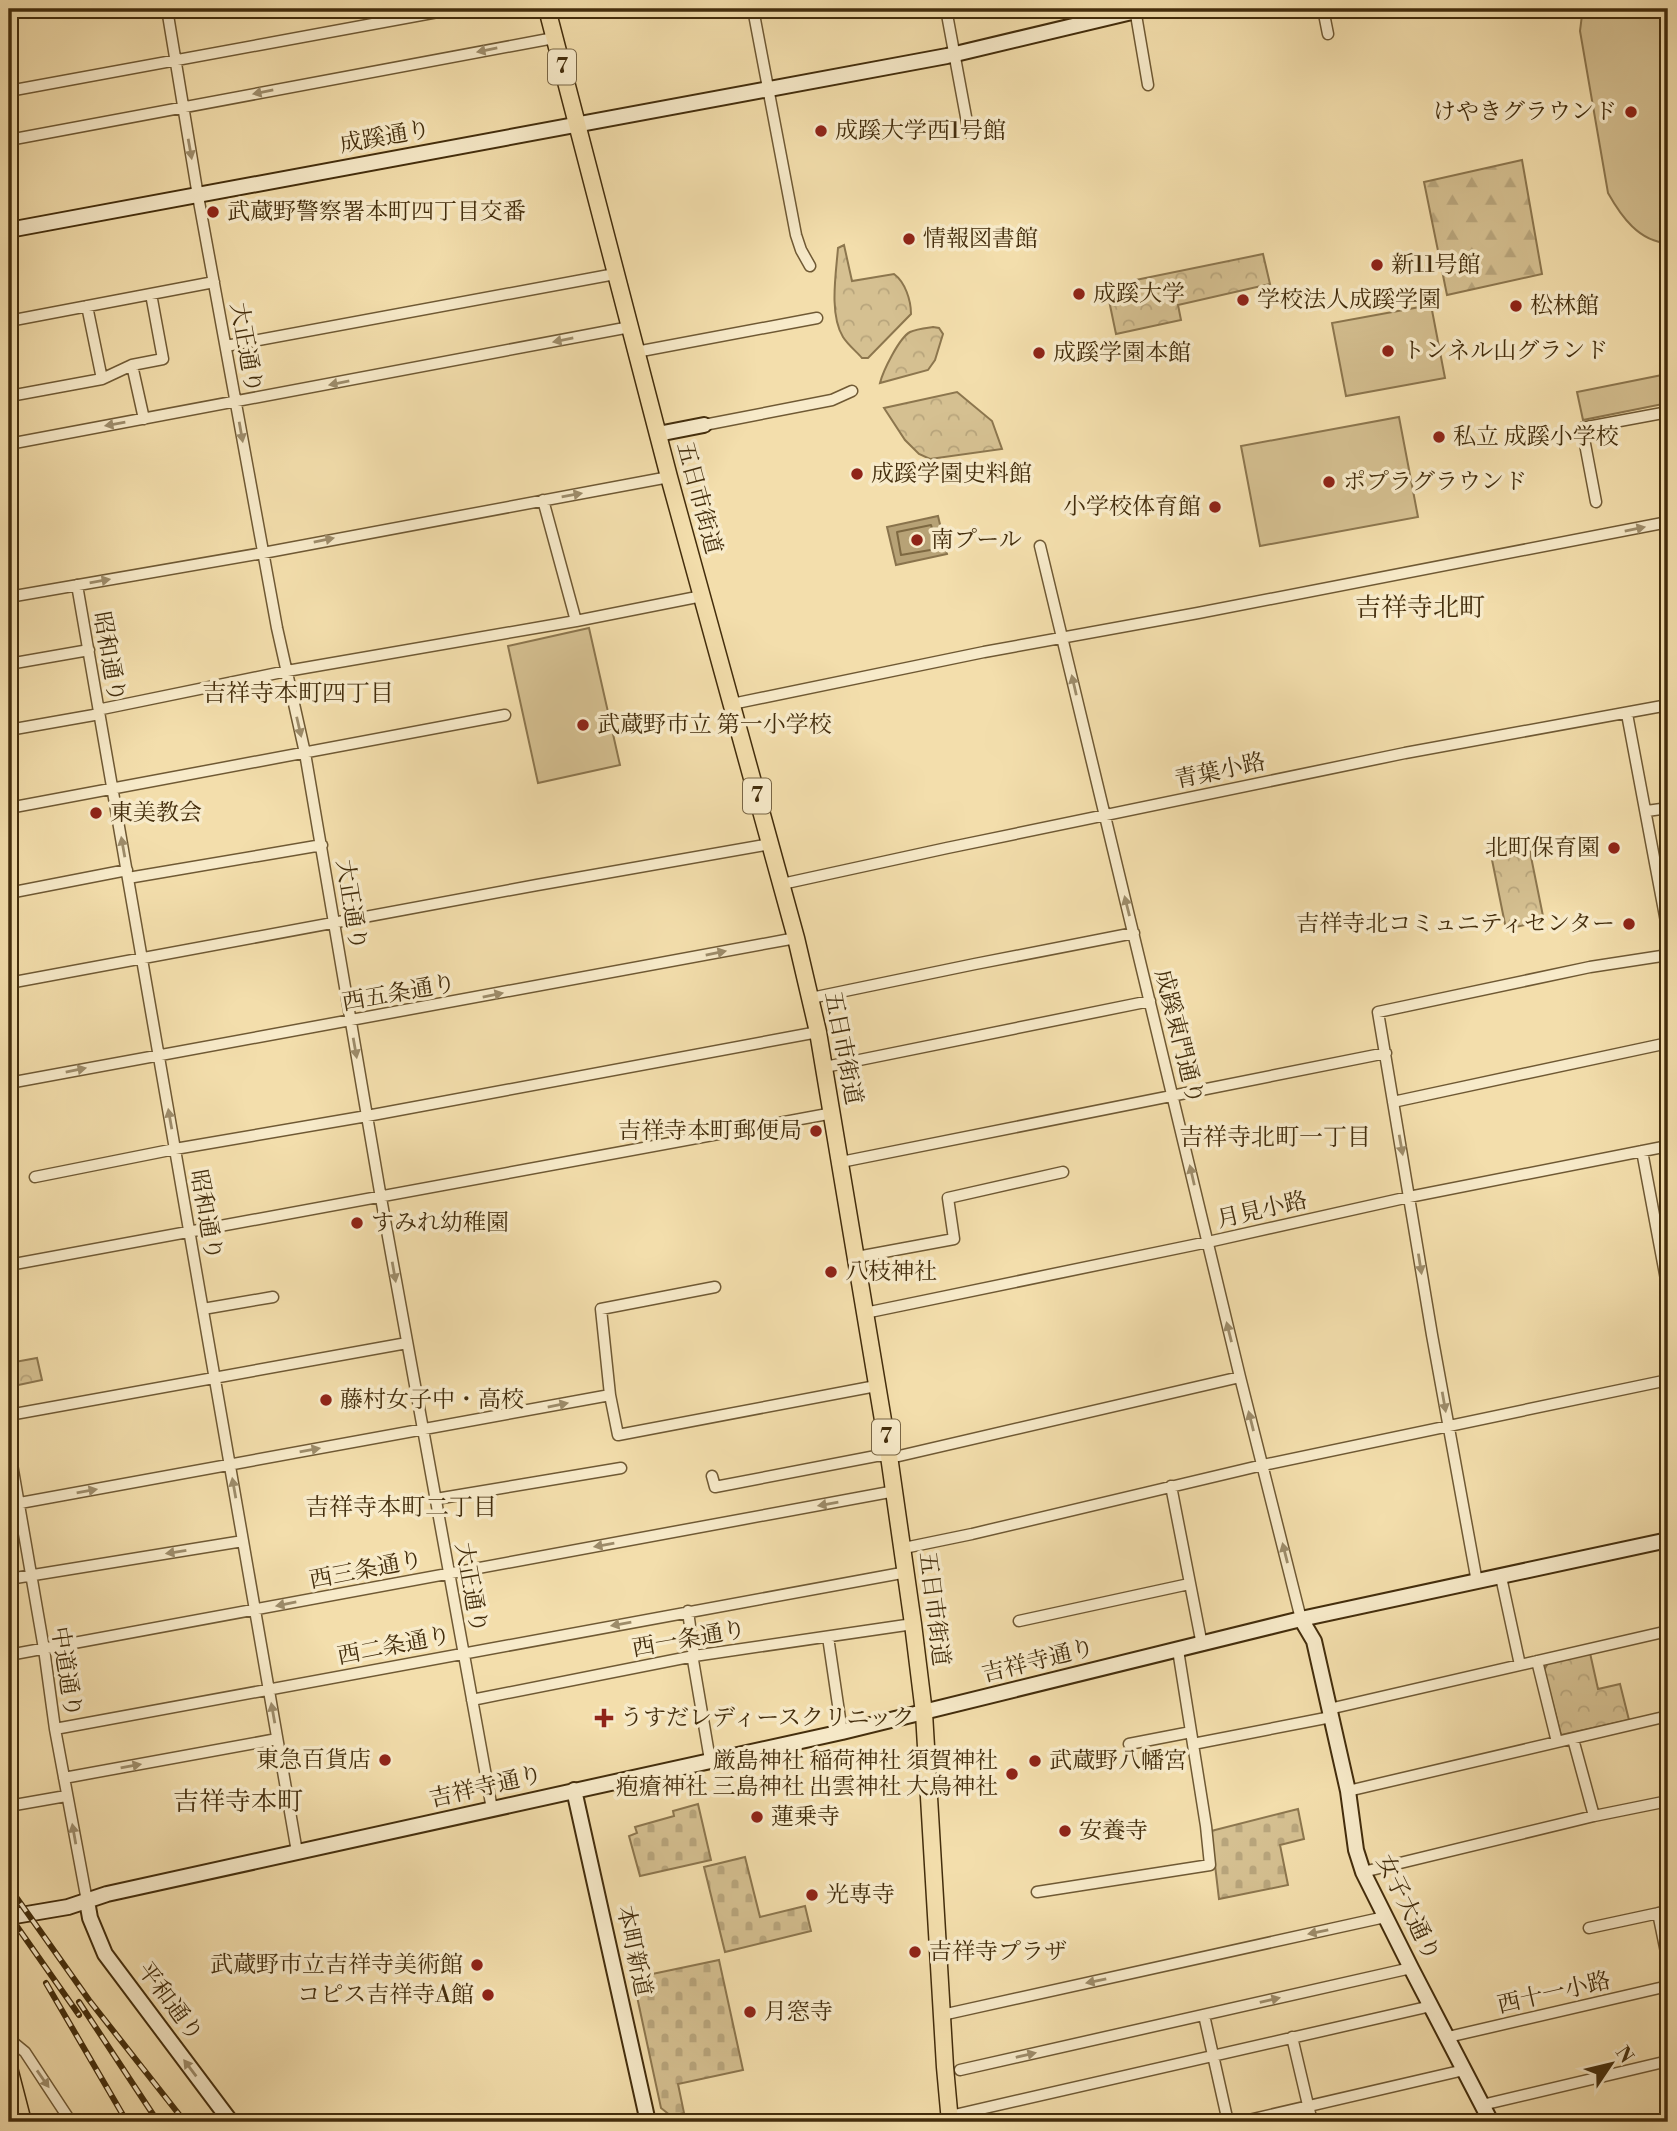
<svg xmlns="http://www.w3.org/2000/svg" width="1677" height="2131" font-family="'Libre Bodoni','Noto Serif JP',serif">
  <style>
    .grass { fill: #d5c091; stroke: #8c764e; stroke-width: 2 }
    .forest { fill: url(#forest-firs); stroke: #8c764e; stroke-width: 2 }
    .cemetery { fill: url(#cemetery-stones); stroke: #8c764e; stroke-width: 2 }
    .park { fill: url(#park-crowns); stroke: #8c764e; stroke-width: 2 }
    .water { fill: #b7a276; stroke: #89734c; stroke-width: 2 }
    .lines { fill: none; stroke-linecap: round; stroke-linejoin: round }
    .shore { stroke: #7d6841; stroke-width: 2 }
    .street-casing { stroke: #6f5934; stroke-width: 13 }
    .secondary-casing { stroke: #432d0c; stroke-width: 18 }
    .primary-casing { stroke: #432d0c; stroke-width: 19 }
    .street { stroke: #f7eac9; stroke-width: 10 }
    .secondary { stroke: #f7eac9; stroke-width: 14 }
    .primary { stroke: #f3deac; stroke-width: 16 }
    .rail-casing { stroke: #432d0c; stroke-width: 6 }
    .rail { stroke: #f7eac9; stroke-width: 3.5; stroke-dasharray: 10; stroke-linecap: butt }
    .oneway { fill: #9d8c6a }
    .poi-dot { fill: #8f2418; stroke: #f7eac9; stroke-width: 2.5 }
    .labels { text-anchor: middle; dominant-baseline: central; stroke-width: 7; stroke-linejoin: round; paint-order: stroke }
    .shield { fill: #f7eac9; stroke: #796645; stroke-width: 2 }
    .shield-label { font-size: 21px; font-weight: bold; fill: #432d0c }
    .poi-label { font-size: 23px; fill: #432d0c; stroke: #f7eac9; text-anchor: start }
    .street-label { font-size: 23px; fill: #432d0c; stroke: #f7eac9 }
    .neighbourhood-label { font-size: 24px; fill: #432d0c; stroke: #f7eac9 }
    .quarter-label { font-size: 26px; fill: #432d0c; stroke: #f7eac9 }
  </style>
  <defs>
    <pattern id="forest-firs" width="22" height="20" patternUnits="userSpaceOnUse" patternTransform="scale(1.75)"><rect width="22" height="20" fill="#d5c091"/><path d="M5 1l3.5 6h-7zM16 11l3.5 6h-7z" fill="#b8a57c"/></pattern>
    <pattern id="cemetery-stones" width="16" height="16" patternUnits="userSpaceOnUse" patternTransform="scale(1.75)"><rect width="16" height="16" fill="#d5c091"/><path d="M2 7V4a2 2 0 0 1 4 0v3zM10 15v-3a2 2 0 0 1 4 0v3z" fill="#b8a57c"/></pattern>
    <pattern id="park-crowns" width="20" height="18" patternUnits="userSpaceOnUse" patternTransform="scale(1.75)"><rect width="20" height="18" fill="#d5c091"/><path d="M2 6a3 3 0 1 1 6 0M12 15a3 3 0 1 1 6 0" fill="none" stroke="#b8a57c"/></pattern>
  </defs>
  <rect width="100%" height="100%" fill="#f3deac"/>
  <filter id="stains"><feTurbulence type="fractalNoise" baseFrequency=".00286" numOctaves="4"/><feColorMatrix values="0 0 0 0 .2 0 0 0 0 .09 0 0 0 0 .02 0 0 0 .5 -.17"/></filter>
  <radialGradient id="worn" r=".72"><stop offset=".6" stop-color="#630" stop-opacity="0"/><stop offset="1" stop-color="#630" stop-opacity=".3"/></radialGradient>
  <path class="grass" d="M1586,9H1668V243C1639,242 1621,216 1608,193L1580,31L1582,15Z
    M1431,305L1445,378L1346,396L1332,323Z
    M1667,374L1668,403L1583,420L1577,392Z
    M1399,417L1418,517L1260,546L1241,446Z
    M589,628L620,765L538,783L508,646Z"/>
  <path class="forest" d="M1522,160L1542,274L1447,295L1424,182Z"/>
  <path class="cemetery" d="M698,1804L711,1860L640,1876L629,1836L637,1833L635,1827L674,1816L673,1811Z
    M1298,1809L1304,1839L1280,1845L1288,1885L1219,1899L1211,1831Z
    M745,1857L760,1917L805,1906L811,1931L725,1952L704,1867Z
    M719,1960L743,2070L678,2084L684,2113L671,2116L661,2108L633,1978Z"/>
  <path class="park" d="M844,245L852,281L894,274C905,282 911,300 911,314L868,358H862C857,352 848,345 843,337C829,314 836,274 838,248Z
    M1263,254L1270,284L1178,305L1181,320L1116,334L1106,286Z
    M933,327L939,328L943,334L935,360L928,370L880,383C883,371 899,338 910,332C916,329 926,328 933,327Z
    M957,392L992,421L1002,449L930,459L919,454L905,440L884,408Z
    M1527,837L1544,921L1506,929L1489,845Z
    M37,1358L42,1380L9,1387V1363Z
    M1590,1653L1598,1689L1620,1684L1629,1720L1561,1735L1544,1670L1548,1663Z"/>
  <path class="water" d="M938,516L947,554L896,565L887,527Z"/>
  <g class="lines">
    <path class="shore" d="M931,525L937,545L936,549L901,555L897,532Z"/>
    <defs>
      <path id="street" d="M167,9L198,196L277,628L305,753L381,1198L492,1809
        M753,9L796,235L801,250L810,266
        M946,9L969,133
        M1135,9L1148,85
        M1323,9L1328,34
        M9,91L454,9
        M9,140L554,38
        M87,306L102,379
        M9,321L214,282
        M226,346L615,274
        M636,352L817,318
        M132,365L144,419
        M9,392L10,396L102,379L132,365L163,359L151,294
        M704,425L832,400L852,391
        M9,444L630,327
        M543,500L576,621
        M1596,502L1582,428L1668,412
        M1040,546L1240,1377L1301,1619
        M77,585L297,1852
        M9,597L263,553L669,477
        M9,664L89,650
        M732,704L984,652L1198,613L1668,522
        M1627,714L1668,932
        M9,730L94,715L102,709L287,671L576,621L702,596
        M9,808L505,715
        M1647,811L1668,808
        M128,878L322,845
        M782,884L947,848L1405,753L1668,705
        M9,893L127,870
        M9,983L537,885L770,844
        M811,998L975,964L1134,933
        M825,1067L1150,1001
        M9,1083L796,938
        M1393,1102L1668,1043
        M1642,1151L1668,1290
        M841,1162L1386,1053
        M35,1177L175,1149L367,1116L818,1032
        M857,1257L954,1239L948,1198L1063,1172
        M9,1265L833,1113
        M715,1287L601,1309L610,1395L618,1435L876,1386
        M203,1309L273,1297
        M865,1313L1208,1242L1409,1197L1668,1146
        M9,1415L407,1343
        M9,1447L44,1649L55,1729L87,1901
        M712,1476L715,1487L876,1456H899L1240,1377
        M1171,1486L1202,1645
        M436,1499L621,1468
        M9,1505L610,1395
        M904,1548L972,1534L1263,1465L1668,1380
        M1501,1577L1520,1665
        M9,1579L243,1541
        M1477,1582L1432,1335L1378,1012L1590,967L1668,955
        M688,1611L694,1656L693,1660L710,1760
        M1019,1621L1189,1584
        M828,1637L842,1732
        M9,1655L895,1491
        M1537,1661L1557,1742
        M472,1700L694,1656L913,1624
        M1329,1709L1668,1631
        M55,1729L907,1572
        M1573,1739L1594,1816
        M1129,1744L1191,1732
        M1193,1744L1331,1717
        M64,1778L277,1739
        M1348,1791L1668,1716
        M9,1806L66,1796
        M1363,1872L1594,1816L1668,1801
        M1037,1892L1210,1865L1206,1826L1178,1650
        M1658,1913L1668,1962
        M1589,1928L1668,1911
        M942,2015L1385,1917
        M1204,2015L1228,2122
        M1292,2037L1312,2122
        M1448,2037L1668,1986
        M9,2044L14,2043L25,2052L71,2122
        M960,2070L1411,1968
        M1482,2105L1668,2061
        M950,2116L1431,2006
        M1240,2122L1464,2070"/>
      <path id="secondary" d="M9,230L947,56L1136,11
        M658,434L704,425
        M1301,1619L1314,1641L1348,1791L1356,1850L1363,1872L1411,1968L1491,2122
        M574,1790L648,2122
        M87,1901L90,1918L105,1954L231,2122
        M9,1917L68,1907L107,1894L842,1732L1301,1619L1668,1540"/>
      <path id="primary" d="M547,9L669,477L796,938L818,1032L889,1456L913,1624L924,1713L945,2067L950,2122
        M9,2068L23,2122"/>
    </defs>
    <use href="#street" class="street-casing"/>
    <use href="#secondary" class="secondary-casing"/>
    <use href="#primary" class="primary-casing"/>
    <use href="#street" class="street"/>
    <use href="#secondary" class="secondary"/>
    <use href="#primary" class="primary"/>
    <defs>
      <path id="rail" d="M9,1887L89,2000L185,2122
        M9,1915L79,2015
        M46,1983L127,2122
        M79,2002L158,2122"/>
    </defs>
    <use href="#rail" class="rail-casing"/>
    <use href="#rail" class="rail"/>
  </g>
  <defs><path id="oneway-solid" d="M-6-.8H1V-3.2L6.5 0L1 3.2V.8H-6Z" transform="scale(1.75)"/></defs>
  <g class="oneway">
    <use href="#oneway-solid" transform="translate(487 50) rotate(169)"/>
    <use href="#oneway-solid" transform="translate(263 92) rotate(169)"/>
    <use href="#oneway-solid" transform="translate(190 149) rotate(80)"/>
    <use href="#oneway-solid" transform="translate(563 340) rotate(169)"/>
    <use href="#oneway-solid" transform="translate(339 383) rotate(169)"/>
    <use href="#oneway-solid" transform="translate(115 424) rotate(170)"/>
    <use href="#oneway-solid" transform="translate(241 432) rotate(80)"/>
    <use href="#oneway-solid" transform="translate(572 495) rotate(-10)"/>
    <use href="#oneway-solid" transform="translate(1635 529) rotate(-11)"/>
    <use href="#oneway-solid" transform="translate(324 540) rotate(-12)"/>
    <use href="#oneway-solid" transform="translate(100 581) rotate(-10)"/>
    <use href="#oneway-solid" transform="translate(1074 685) rotate(-103)"/>
    <use href="#oneway-solid" transform="translate(299 727) rotate(77)"/>
    <use href="#oneway-solid" transform="translate(123 847) rotate(-100)"/>
    <use href="#oneway-solid" transform="translate(1127 906) rotate(-104)"/>
    <use href="#oneway-solid" transform="translate(716 953) rotate(-11)"/>
    <use href="#oneway-solid" transform="translate(493 995) rotate(-11)"/>
    <use href="#oneway-solid" transform="translate(355 1048) rotate(80)"/>
    <use href="#oneway-solid" transform="translate(76 1070) rotate(-11)"/>
    <use href="#oneway-solid" transform="translate(170 1119) rotate(-100)"/>
    <use href="#oneway-solid" transform="translate(1401 1145) rotate(80)"/>
    <use href="#oneway-solid" transform="translate(1192 1175) rotate(-103)"/>
    <use href="#oneway-solid" transform="translate(1420 1264) rotate(81)"/>
    <use href="#oneway-solid" transform="translate(394 1272) rotate(80)"/>
    <use href="#oneway-solid" transform="translate(1229 1332) rotate(-104)"/>
    <use href="#oneway-solid" transform="translate(1444 1402) rotate(80)"/>
    <use href="#oneway-solid" transform="translate(558 1405) rotate(-11)"/>
    <use href="#oneway-solid" transform="translate(1251 1421) rotate(-104)"/>
    <use href="#oneway-solid" transform="translate(310 1450) rotate(-10)"/>
    <use href="#oneway-solid" transform="translate(234 1488) rotate(-100)"/>
    <use href="#oneway-solid" transform="translate(87 1491) rotate(-10)"/>
    <use href="#oneway-solid" transform="translate(828 1504) rotate(170)"/>
    <use href="#oneway-solid" transform="translate(604 1545) rotate(170)"/>
    <use href="#oneway-solid" transform="translate(176 1552) rotate(171)"/>
    <use href="#oneway-solid" transform="translate(1285 1553) rotate(-104)"/>
    <use href="#oneway-solid" transform="translate(286 1604) rotate(169)"/>
    <use href="#oneway-solid" transform="translate(621 1624) rotate(170)"/>
    <use href="#oneway-solid" transform="translate(273 1713) rotate(-100)"/>
    <use href="#oneway-solid" transform="translate(131 1766) rotate(-10)"/>
    <use href="#oneway-solid" transform="translate(74 1834) rotate(-100)"/>
    <use href="#oneway-solid" transform="translate(1318 1932) rotate(168)"/>
    <use href="#oneway-solid" transform="translate(1096 1981) rotate(168)"/>
    <use href="#oneway-solid" transform="translate(1270 2000) rotate(-13)"/>
    <use href="#oneway-solid" transform="translate(1026 2055) rotate(-13)"/>
    <use href="#oneway-solid" transform="translate(190 2068) rotate(-127)"/>
    <use href="#oneway-solid" transform="translate(43 2079) rotate(55)"/>
  </g>
  <g class="poi-dot">
    <circle cx="1631" cy="112" r="7"/>
    <circle cx="821" cy="131" r="7"/>
    <circle cx="213" cy="212" r="7"/>
    <circle cx="909" cy="239" r="7"/>
    <circle cx="1377" cy="265" r="7"/>
    <circle cx="1079" cy="294" r="7"/>
    <circle cx="1243" cy="300" r="7"/>
    <circle cx="1516" cy="306" r="7"/>
    <circle cx="1388" cy="351" r="7"/>
    <circle cx="1039" cy="353" r="7"/>
    <circle cx="1439" cy="437" r="7"/>
    <circle cx="857" cy="474" r="7"/>
    <circle cx="1329" cy="482" r="7"/>
    <circle cx="1215" cy="507" r="7"/>
    <circle cx="917" cy="540" r="7"/>
    <circle cx="583" cy="725" r="7"/>
    <circle cx="96" cy="813" r="7"/>
    <circle cx="1614" cy="848" r="7"/>
    <circle cx="1629" cy="924" r="7"/>
    <circle cx="816" cy="1131" r="7"/>
    <circle cx="357" cy="1223" r="7"/>
    <circle cx="831" cy="1272" r="7"/>
    <circle cx="326" cy="1400" r="7"/>
    <path d="M600.5 1707.5h7v7h7v7h-7v7h-7v-7h-7v-7h7z"/>
    <circle cx="385" cy="1760" r="7"/>
    <circle cx="1035" cy="1761" r="7"/>
    <circle cx="1012" cy="1774" r="7"/>
    <circle cx="757" cy="1817" r="7"/>
    <circle cx="1065" cy="1831" r="7"/>
    <circle cx="812" cy="1895" r="7"/>
    <circle cx="915" cy="1952" r="7"/>
    <circle cx="477" cy="1965" r="7"/>
    <circle cx="488" cy="1995" r="7"/>
    <circle cx="750" cy="2012" r="7"/>
  </g>
  <g class="labels">
    <g class="shield">
      <rect x="548" y="49.5" width="28" height="35" rx="5"/>
      <rect x="743" y="778.5" width="28" height="35" rx="5"/>
      <rect x="872" y="1419.5" width="28" height="35" rx="5"/>
    </g>
    <g class="shield-label">
      <text x="562" y="67">7</text>
      <text x="757" y="796">7</text>
      <text x="886" y="1437">7</text>
    </g>
    <g class="poi-label">
      <text x="1617" y="112" text-anchor="end">けやきグラウンド</text>
      <text x="835" y="131">成蹊大学西1号館</text>
      <text x="227" y="212">武蔵野警察署本町四丁目交番</text>
      <text x="923" y="239">情報図書館</text>
      <text x="1391" y="265">新11号館</text>
      <text x="1093" y="294">成蹊大学</text>
      <text x="1257" y="300">学校法人成蹊学園</text>
      <text x="1530" y="306">松林館</text>
      <text x="1402" y="351">トンネル山グランド</text>
      <text x="1053" y="353">成蹊学園本館</text>
      <text x="1453" y="437">私立 成蹊小学校</text>
      <text x="871" y="474">成蹊学園史料館</text>
      <text x="1343" y="482">ポプラグラウンド</text>
      <text x="1201" y="507" text-anchor="end">小学校体育館</text>
      <text x="931" y="540">南プール</text>
      <text x="597" y="725">武蔵野市立 第一小学校</text>
      <text x="110" y="813">東美教会</text>
      <text x="1600" y="848" text-anchor="end">北町保育園</text>
      <text x="1615" y="924" text-anchor="end">吉祥寺北コミュニティセンター</text>
      <text x="802" y="1131" text-anchor="end">吉祥寺本町郵便局</text>
      <text x="371" y="1223">すみれ幼稚園</text>
      <text x="845" y="1272">八枝神社</text>
      <text x="340" y="1400">藤村女子中・高校</text>
      <text x="620" y="1718">うすだレディースクリニック</text>
      <text x="371" y="1760" text-anchor="end">東急百貨店</text>
      <text x="998" y="1761" text-anchor="end">厳島神社 稲荷神社 須賀神社<tspan x="998" dy="26">疱瘡神社 三島神社 出雲神社 大鳥神社</tspan></text>
      <text x="1049" y="1761">武蔵野八幡宮</text>
      <text x="771" y="1817">蓮乗寺</text>
      <text x="1079" y="1831">安養寺</text>
      <text x="826" y="1895">光専寺</text>
      <text x="929" y="1952">吉祥寺プラザ</text>
      <text x="463" y="1965" text-anchor="end">武蔵野市立吉祥寺美術館</text>
      <text x="474" y="1995" text-anchor="end">コピス吉祥寺A館</text>
      <text x="764" y="2012">月窓寺</text>
    </g>
    <g class="street-label">
      <text transform="translate(385 137) rotate(-10)">成蹊通り</text>
      <text transform="translate(246 348) rotate(80)">大正通り</text>
      <text transform="translate(699 498) rotate(75)">五日市街道</text>
      <text transform="translate(109 657) rotate(80)">昭和通り</text>
      <text transform="translate(1220 771) rotate(-12)">青葉小路</text>
      <text transform="translate(351 905) rotate(81)">大正通り</text>
      <text transform="translate(399 993) rotate(-10)">西五条通り</text>
      <text transform="translate(1179 1037) rotate(76)">成蹊東門通り</text>
      <text transform="translate(843 1048) rotate(79)">五日市街道</text>
      <text transform="translate(1262 1210) rotate(-13)">月見小路</text>
      <text transform="translate(206 1215) rotate(80)">昭和通り</text>
      <text transform="translate(366 1570) rotate(-11)">西三条通り</text>
      <text transform="translate(471 1588) rotate(80)">大正通り</text>
      <text transform="translate(934 1609) rotate(83)">五日市街道</text>
      <text transform="translate(689 1639) rotate(-10)">西一条通り</text>
      <text transform="translate(394 1646) rotate(-11)">西二条通り</text>
      <text transform="translate(1038 1661) rotate(-14)">吉祥寺通り</text>
      <text transform="translate(66 1672) rotate(81)">中道通り</text>
      <text transform="translate(486 1787) rotate(-13)">吉祥寺通り</text>
      <text transform="translate(1408 1908) rotate(64)">女子大通り</text>
      <text transform="translate(634 1951) rotate(78)">本町新道</text>
      <text transform="translate(1554 1993) rotate(-13)">西十一小路</text>
      <text transform="translate(170 2002) rotate(53)">平和通り</text>
    </g>
    <g class="neighbourhood-label">
      <text x="298" y="694">吉祥寺本町四丁目</text>
      <text x="1275" y="1138">吉祥寺北町一丁目</text>
      <text x="401" y="1508">吉祥寺本町二丁目</text>
    </g>
    <g class="quarter-label">
      <text x="1420" y="608">吉祥寺北町</text>
      <text x="238" y="1802">吉祥寺本町</text>
    </g>
  </g>
  <rect width="1677" height="2131" fill="none" stroke="#f3deac" stroke-width="35"/>
  <rect x="10" y="10" width="1656" height="2110" fill="none" stroke="#432d0c" stroke-width="3.5"/>
  <rect x="18" y="18" width="1642" height="2096" fill="none" stroke="#432d0c" stroke-width="2"/>
  <g transform="translate(1611 2064) rotate(55)" stroke="#f7eac9" stroke-width="5" paint-order="stroke">
  <path d="M0-5L12 26L0 18L-12 26Z" fill="#432d0c"/>
  <text y="-10" font-size="19" font-weight="bold" text-anchor="middle" fill="#432d0c">N</text>
  </g>
  <rect width="100%" height="100%" filter="url(#stains)"/>
  <rect width="100%" height="100%" fill="url(#worn)"/>
</svg>
